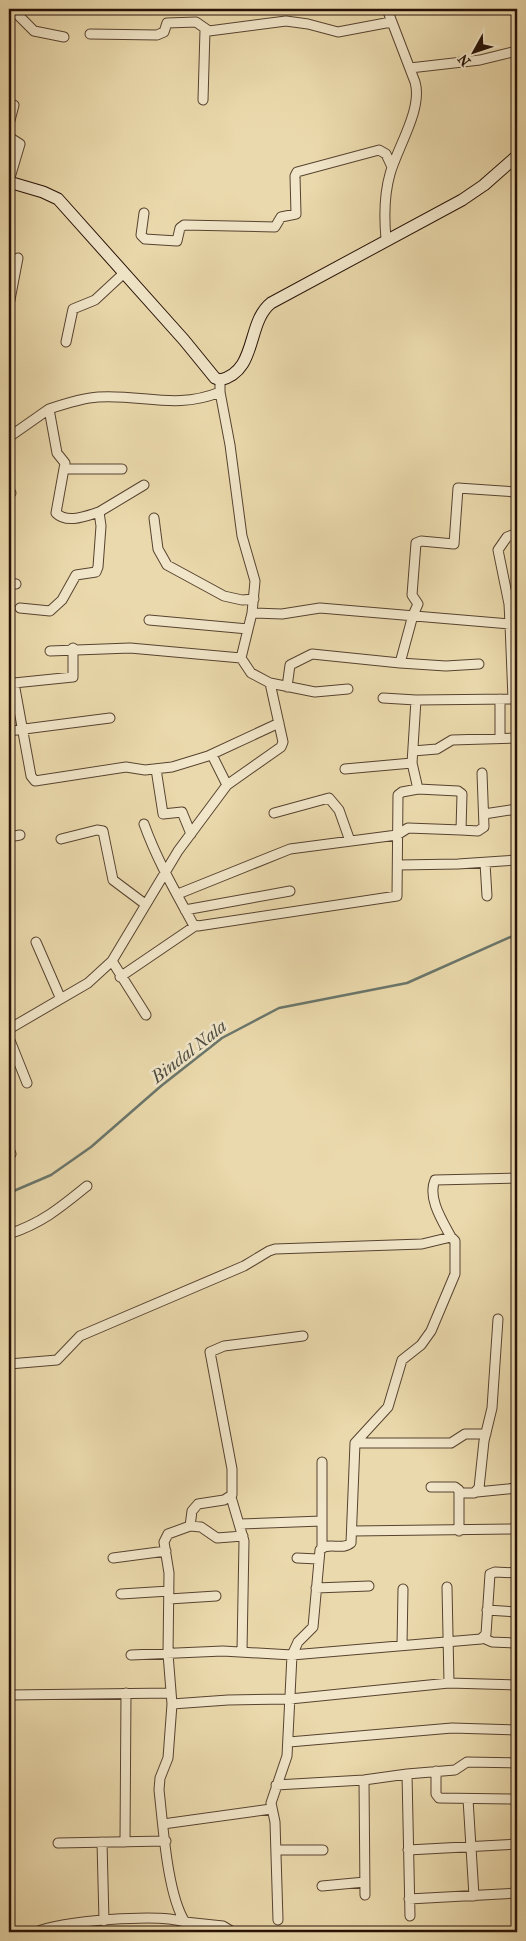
<svg xmlns="http://www.w3.org/2000/svg" width="526" height="1941" font-family="'IM FELL French Canon',serif">
  <style>
    .lines { fill: none; stroke-linecap: round; stroke-linejoin: round }
    .stream { stroke: #6a766b; stroke-width: 2.5 }
    .street-casing { stroke: #574330; stroke-width: 11 }
    .secondary-casing { stroke: #261106; stroke-width: 13 }
    .street { stroke: #f1e6c9; stroke-width: 9 }
    .secondary { stroke: #f1e6c9; stroke-width: 11 }
    .labels { text-anchor: middle; dominant-baseline: central; stroke-width: 5; stroke-linejoin: round; paint-order: stroke }
    .water-label { font-size: 18px; font-style: italic; fill: #4e4c41; stroke: #f1e6c9 }
  </style>
  <rect width="100%" height="100%" fill="#ead9ac"/>
  <filter id="stains"><feTurbulence type="fractalNoise" baseFrequency=".004" numOctaves="4"/><feColorMatrix values="0 0 0 0 .2 0 0 0 0 .09 0 0 0 0 .02 0 0 0 .5 -.17"/></filter>
  <radialGradient id="worn" r=".72"><stop offset=".6" stop-color="#630" stop-opacity="0"/><stop offset="1" stop-color="#630" stop-opacity=".3"/></radialGradient>
  <g class="lines">
    <path class="stream" d="M9,1193L51,1175L91,1147L161,1086L222,1038L279,1008L407,983L517,934"/>
    <defs>
      <path id="street" d="M12,9L34,31L64,37
        M90,34L157,35L164,32L167,23L196,22L209,31L286,21L308,24L338,32L391,22
        M410,68L480,60L517,51
        M203,100L205,30
        M9,124L14,105
        M9,137L20,144L9,181
        M144,213L141,235L145,239L177,241L180,228L184,225L275,227L281,217L296,214L295,176L297,172L379,150L386,154L392,167
        M386,239C384,217 384,195 390,174C397,148 423,109 415,82L387,9
        M9,305L18,258
        M66,342L73,309L95,300L123,274
        M220,380V392L230,445L242,536L255,581L252,613L241,658L251,673L270,683
        M49,409C64,404 82,398 98,397C143,394 176,410 220,392
        M9,437L49,409L57,453L65,463L56,513C67,524 86,516 99,512L101,526L98,567L96,572L76,575L62,600L50,611L20,608
        M64,469H122
        M9,491L11,493
        M99,512L144,485
        M154,518L158,549L167,565L224,596L242,600L254,599
        M9,583L16,584
        M252,613L282,614L320,608L510,624L513,699L416,700L383,698
        M149,620L248,629
        M510,624L509,604L498,550L507,537L517,533
        M73,648V677L14,683L31,776L35,781L126,767L145,770L172,767L208,756L279,723
        M50,651L130,648L241,658
        M400,663L446,666L479,664
        M287,687L290,665L312,654L400,663L413,615L418,604L412,595L416,543L421,541L454,544L458,488L517,492
        M500,699V738
        M9,731L110,718
        M413,751L437,749L452,740L517,738
        M212,755L227,785
        M156,769L163,814L182,812L191,834
        M345,769L412,763
        M274,813L329,798L339,810L350,841
        M484,814L517,809
        M144,824C157,860 175,891 193,924L198,926L397,896L398,795L402,792L418,789
        M461,830L478,831L484,827L482,773
        M9,837L20,835
        M61,839L97,830L103,831L113,880L145,904
        M485,863L487,896
        M399,865L458,864L517,860
        M178,894L290,849L397,835L408,828L461,830L462,794L458,791L418,789L412,763L416,700
        M185,910L290,891
        M36,942L60,997
        M112,961L146,1015
        M120,977L195,926
        M9,1029L88,983L112,961L178,851L227,785L281,747L283,742L270,683L315,692L348,689
        M9,1038L27,1083
        M9,1149L11,1154
        M9,1234C42,1223 60,1208 87,1186
        M451,1237C443,1222 427,1198 435,1180L517,1178
        M9,1364L57,1360L80,1336L244,1266L269,1251L275,1249L422,1244L451,1237L455,1241V1274L431,1331L421,1345L402,1360L388,1407L355,1443L351,1543C342,1551 328,1541 320,1550L313,1627L298,1642L292,1655L287,1756L271,1803L275,1822L278,1920
        M355,1443H451L465,1434H486
        M431,1487H455L459,1490V1531
        M477,1492L517,1488
        M460,1493H474L479,1488L484,1441L492,1408L498,1319
        M231,1497L244,1541L242,1651
        M239,1524L322,1521
        M190,1526L201,1527L217,1538L243,1536
        M353,1531L513,1529
        M322,1547V1462
        M113,1558L166,1551
        M297,1558L318,1559
        M447,1587L449,1683
        M316,1588L369,1586
        M121,1594L169,1591
        M169,1599L216,1596
        M487,1610L517,1612
        M483,1638L492,1642L517,1643
        M402,1645L403,1589
        M131,1655L223,1651L292,1655L481,1639L486,1634L490,1574L495,1572L517,1573
        M9,1695L171,1693
        M172,1704L228,1700L290,1699L449,1683L517,1685
        M289,1742L452,1728L517,1730
        M436,1771V1794L439,1798L517,1799
        M407,1774L455,1770L467,1762L517,1763
        M364,1780L365,1895
        M276,1785L364,1780L407,1774L410,1916
        M468,1799L474,1896
        M163,1824L271,1809
        M102,1842L104,1921
        M125,1842L126,1693
        M58,1843L166,1841
        M276,1850H323
        M408,1850L517,1844
        M322,1886L365,1882
        M409,1899L517,1893
        M36,1932C62,1921 158,1913 185,1922
        M233,1932L223,1926L185,1922C167,1894 163,1824 159,1790L160,1778L168,1758L172,1704L168,1654L169,1573L164,1542L168,1534L190,1526L192,1511L198,1504L224,1500L232,1495V1469L210,1352L224,1346L303,1336"/>
      <path id="secondary" d="M9,182L43,192L58,199L184,340L215,378L220,380C258,371 246,323 271,303L462,200L484,185L517,156"/>
    </defs>
    <use href="#street" class="street-casing"/>
    <use href="#secondary" class="secondary-casing"/>
    <use href="#street" class="street"/>
    <use href="#secondary" class="secondary"/>
  </g>
  <g class="labels">
    <g class="water-label">
      <text transform="translate(189 1052) rotate(-38)">Bindal Nala</text>
    </g>
  </g>
  <rect width="526" height="1941" fill="none" stroke="#ead9ac" stroke-width="30"/>
  <rect x="10" y="10" width="506" height="1921" fill="none" stroke="#261106" stroke-width="2.5"/>
  <rect x="15" y="15" width="496" height="1911" fill="none" stroke="#261106"/>
  <g transform="translate(474 52) rotate(230)" stroke="#f1e6c9" stroke-width="4" paint-order="stroke">
  <path d="M0-4L9 19L0 12L-9 19Z" fill="#261106"/>
  <text y="-8" font-size="14" font-weight="bold" text-anchor="middle" fill="#261106">N</text>
  </g>
  <rect width="100%" height="100%" filter="url(#stains)"/>
  <rect width="100%" height="100%" fill="url(#worn)"/>
</svg>
